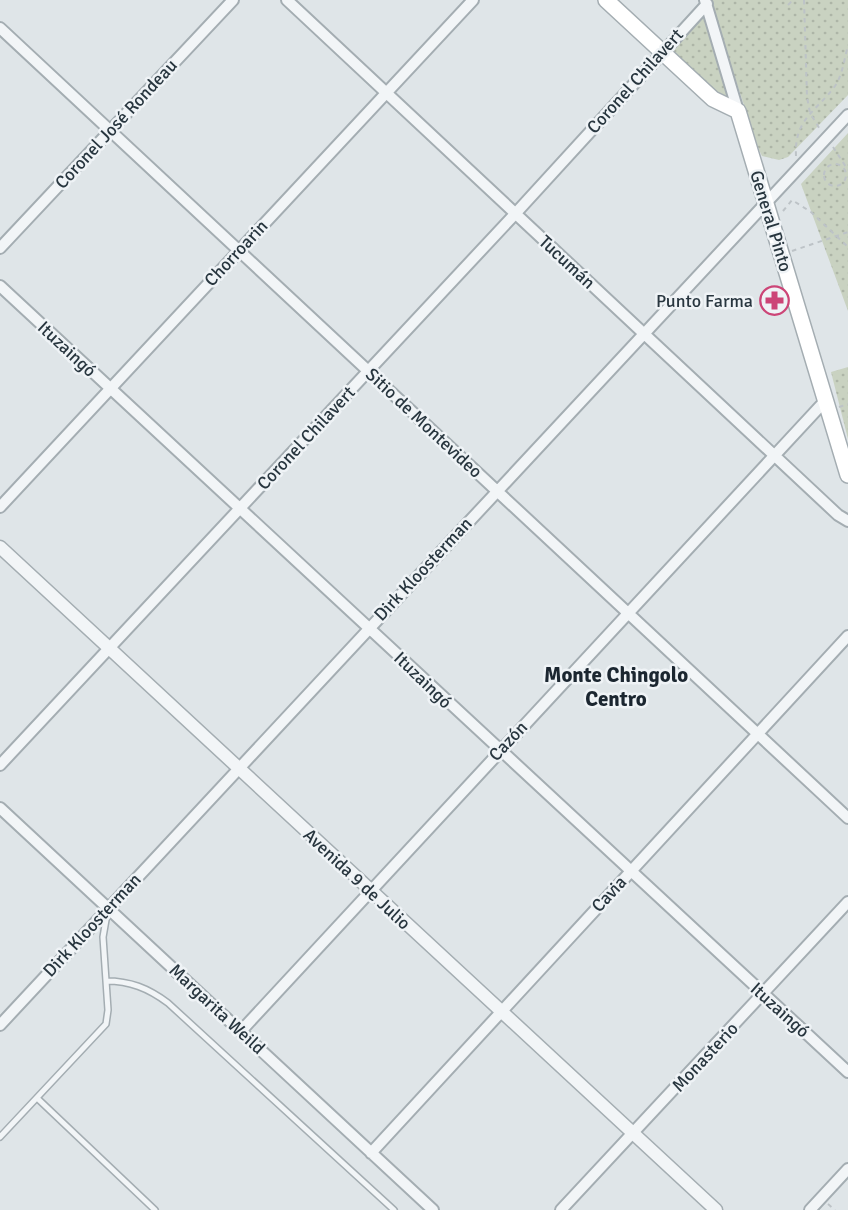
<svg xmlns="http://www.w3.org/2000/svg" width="848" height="1210" font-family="Signika,sans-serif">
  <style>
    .park { fill: url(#park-dots) }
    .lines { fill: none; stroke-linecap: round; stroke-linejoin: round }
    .service-casing { stroke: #a4adb2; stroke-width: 8 }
    .minor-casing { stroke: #a4adb2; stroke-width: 14 }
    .tertiary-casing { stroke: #a4adb2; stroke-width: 15 }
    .secondary-casing { stroke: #a4adb2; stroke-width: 18 }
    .path { stroke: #bdc3c7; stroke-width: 2; stroke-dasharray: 4.5 4.5; stroke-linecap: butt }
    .service { stroke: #f2f5f7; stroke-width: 5 }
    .minor { stroke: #f2f5f7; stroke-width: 10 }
    .tertiary { stroke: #f2f5f7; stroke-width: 12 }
    .secondary { stroke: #fff; stroke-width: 15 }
    .labels { text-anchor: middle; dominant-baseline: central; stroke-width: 5; stroke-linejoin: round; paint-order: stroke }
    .street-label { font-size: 18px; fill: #28363f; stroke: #eff3f6 }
    .poi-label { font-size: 18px; fill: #28363f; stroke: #eff3f6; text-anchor: end }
    .quarter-label { font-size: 21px; font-weight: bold; fill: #1b2630; stroke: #eff3f6 }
  </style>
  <defs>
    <pattern id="park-dots" width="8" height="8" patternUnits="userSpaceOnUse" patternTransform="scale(1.5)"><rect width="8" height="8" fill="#c9d2c1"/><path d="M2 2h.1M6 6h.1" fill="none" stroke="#adb5a7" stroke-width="1.8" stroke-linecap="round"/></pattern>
  </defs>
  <rect width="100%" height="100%" fill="#dfe5e8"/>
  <path class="park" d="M709,0H848V95L788,157L779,160L762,156L759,150Z
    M707,4L738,111L661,53Z
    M848,133V311L801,184Z
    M848,367V439L831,372Z"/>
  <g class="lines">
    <defs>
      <path id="service" d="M106,981C130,981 148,988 168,1003L394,1210
        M37,1098L155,1210
        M0,1137L106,1024L108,1010L103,937L107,914"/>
      <path id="minor" d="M287,0L838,515L848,521
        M705,0L738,111
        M0,28L848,818
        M0,248L233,0
        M0,286C283,548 564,812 848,1072
        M0,507L473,0
        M0,765L515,214L707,4
        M0,808L433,1210
        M0,1025L848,115
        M241,1031L825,401
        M371,1153L848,636
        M561,1210L848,902
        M810,1210L848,1169"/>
      <path id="tertiary" d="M0,547L716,1210"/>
      <path id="secondary" d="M606,0L713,99L738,111L848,475"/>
    </defs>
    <use href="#service" class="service-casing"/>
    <use href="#minor" class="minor-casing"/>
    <use href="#tertiary" class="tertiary-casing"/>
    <use href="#secondary" class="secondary-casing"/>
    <path class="path" d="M804,0L807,97L810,113L821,131
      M788,5L793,0
      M833,147L848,170
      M796,156C794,119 816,112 835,86C843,74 844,59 848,46
      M824 175a11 11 0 1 1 22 0a11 11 0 1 1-22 0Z
      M783,211L792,200L811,212L848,247
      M792,251L848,232
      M839,407L848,404
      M828,1204L835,1210"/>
    <use href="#service" class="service"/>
    <use href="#minor" class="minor"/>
    <use href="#tertiary" class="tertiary"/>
    <use href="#secondary" class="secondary"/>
  </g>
  <defs>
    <symbol id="pharmacy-ring" viewBox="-11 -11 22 22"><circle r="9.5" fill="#eff3f6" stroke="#cc4577" stroke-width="1.5"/><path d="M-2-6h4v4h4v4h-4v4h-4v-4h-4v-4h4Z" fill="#cc4577"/></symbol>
  </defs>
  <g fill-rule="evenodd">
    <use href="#pharmacy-ring" x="758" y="284" width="33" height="33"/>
  </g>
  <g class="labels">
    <g class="street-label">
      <text transform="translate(635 81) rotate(-48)">Coronel Chilavert</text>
      <text transform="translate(116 124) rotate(-47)">Coronel José Rondeau</text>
      <text transform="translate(771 221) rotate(73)">General Pinto</text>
      <text transform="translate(236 253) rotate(-47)">Chorroarin</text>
      <text transform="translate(567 262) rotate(43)">Tucumán</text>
      <text transform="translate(67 349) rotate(43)">Ituzaingó</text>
      <text transform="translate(424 423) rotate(43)">Sitio de Montevideo</text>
      <text transform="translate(306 438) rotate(-47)">Coronel Chilavert</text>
      <text transform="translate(423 569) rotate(-47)">Dirk Kloosterman</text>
      <text transform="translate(423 680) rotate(44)">Ituzaingó</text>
      <text transform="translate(508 741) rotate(-47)">Cazón</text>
      <text transform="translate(357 879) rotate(43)">Avenida 9 de Julio</text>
      <text transform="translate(609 894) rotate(-47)">Cavia</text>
      <text transform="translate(92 925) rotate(-47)">Dirk Kloosterman</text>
      <text transform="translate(217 1009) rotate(43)">Margarita Weild</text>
      <text transform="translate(780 1010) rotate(42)">Ituzaingó</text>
      <text transform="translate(705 1057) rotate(-47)">Monasterio</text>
    </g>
    <g class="poi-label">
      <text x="753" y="301">Punto Farma</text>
    </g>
    <g class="quarter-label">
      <text x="616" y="675">Monte Chingolo<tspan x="616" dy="24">Centro</tspan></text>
    </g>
  </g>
</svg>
